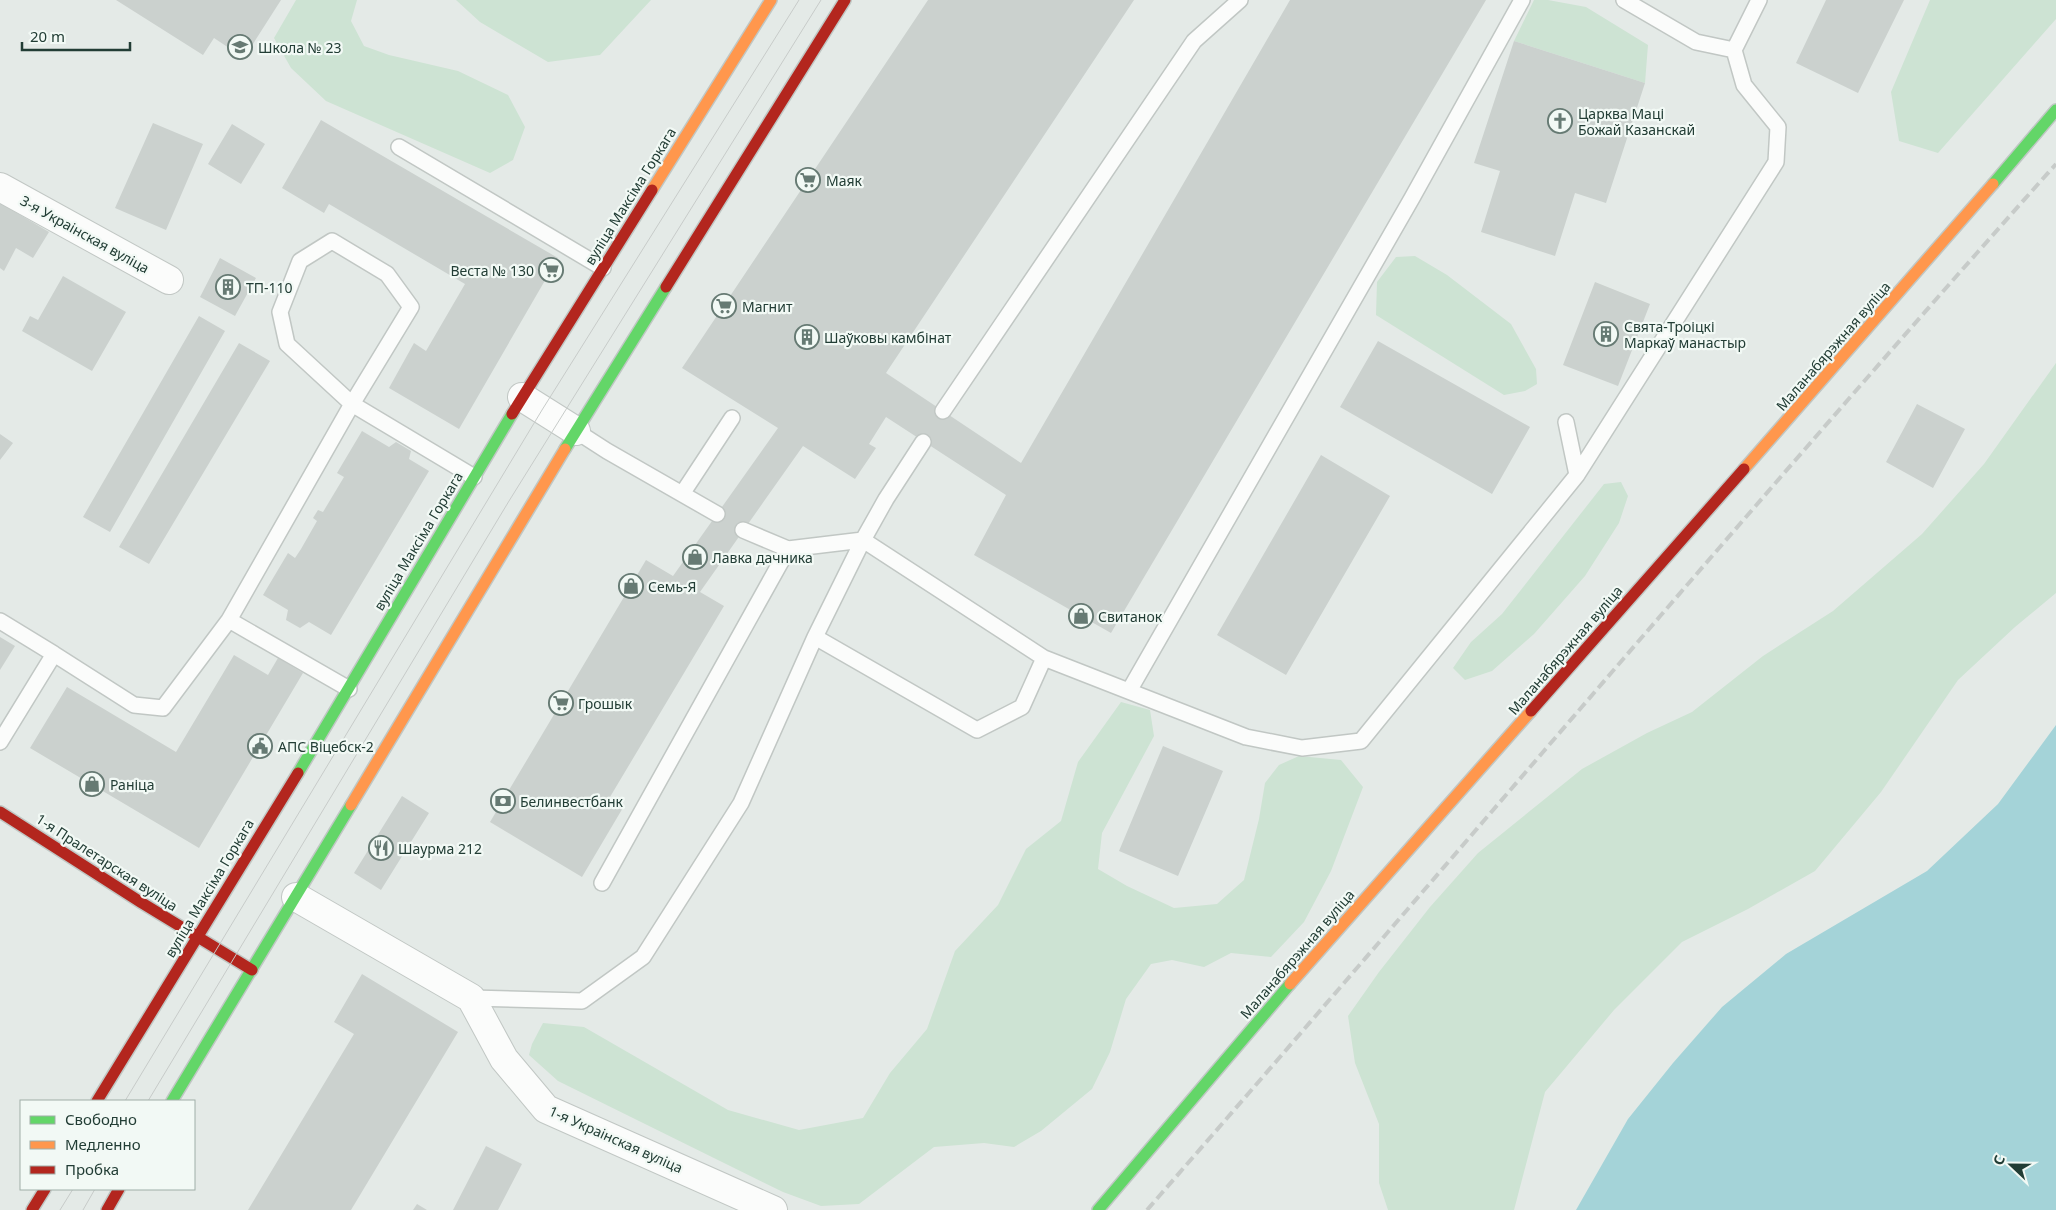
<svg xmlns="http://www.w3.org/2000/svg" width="2056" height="1210" font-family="'Noto Sans',sans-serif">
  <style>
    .green { fill: #cde3d3 }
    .water { fill: #a4d3d8 }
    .building { fill: #cbd1ce }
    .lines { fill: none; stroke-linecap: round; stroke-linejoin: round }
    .lane-casing { stroke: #c1c7c4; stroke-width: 18 }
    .street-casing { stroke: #c1c7c4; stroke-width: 30 }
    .fast-casing { stroke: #c0c7c4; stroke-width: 14 }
    .slow-casing { stroke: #c0c7c4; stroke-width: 14 }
    .jam-casing { stroke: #c0c7c4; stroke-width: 14 }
    .lane { stroke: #fbfcfb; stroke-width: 15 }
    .street { stroke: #fbfcfb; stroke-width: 28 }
    .fast { stroke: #63d668; stroke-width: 11 }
    .slow { stroke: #ff974d; stroke-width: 11 }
    .jam { stroke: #b3261e; stroke-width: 11 }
    .tram { stroke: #c7cbc9; stroke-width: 1 }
    .rail { stroke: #c7cbc9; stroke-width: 4; stroke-dasharray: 10 5; stroke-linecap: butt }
    .labels { text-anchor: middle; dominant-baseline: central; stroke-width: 4.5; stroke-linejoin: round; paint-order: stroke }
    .poi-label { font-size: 14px; fill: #223d35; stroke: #f2f9f5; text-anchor: start }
    .street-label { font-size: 14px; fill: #223d35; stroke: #f2f9f5 }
  </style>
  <rect width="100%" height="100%" fill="#e4eae7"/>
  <path class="green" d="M296,0H357L351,21L364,46L389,55L458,71L508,95L525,127L513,160L490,173L326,101L291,68L274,38Z
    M456,0H651L600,55L548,62L480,22Z
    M1534,0H1548L1586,7L1648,45L1645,83L1514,41Z
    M1930,0H2056V19L1938,153L1899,141L1891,92Z
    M1415,256L1447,275L1511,324L1536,369L1537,384L1525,391L1504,395L1376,315L1377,282L1396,257Z
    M2056,363V593L2015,627L1958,680L1881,792L1815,871L1748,909L1682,942L1614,1010L1545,1092L1514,1210H1388L1379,1183V1124L1355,1063L1348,1016L1379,972L1430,907L1478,853L1582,769L1647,733L1692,712L1763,656L1833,611L1922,534L1984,464Z
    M1621,482L1628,496L1619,523L1585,576L1534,634L1492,671L1465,680L1453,668L1471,642L1502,614L1604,484Z
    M1121,702L1150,710L1154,736L1102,833L1098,869L1127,886L1174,908L1217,904L1244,880L1259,819L1265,783L1279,765L1299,756L1341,760L1363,787L1331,871L1304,922L1271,957L1231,953L1204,967L1172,960L1151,964L1126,999L1110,1052L1092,1089L1041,1131L1014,1147L984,1143L934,1147L859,1204L821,1206L783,1192L558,1081L529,1055L532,1044L543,1023L584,1027L728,1110L799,1130L863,1118L890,1073L927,1029L955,951L998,905L1026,849L1061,821L1078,762Z"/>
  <path class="water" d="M2056,725V1210H1576L1628,1119L1673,1063L1722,1007L1786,954L1927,871L1998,804Z"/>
  <path class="building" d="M116,0H281L244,58L214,38L203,55Z
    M928,0H1134L886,373L1021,463L1290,0H1486L1111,633L974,555L1006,495L886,417L869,444L876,448L855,479L803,446L700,592L724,606L610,797L624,806L582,877L490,822L646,560L673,576L778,428L682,368Z
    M1826,0H1904L1858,93L1796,63Z
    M1514,41L1645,83L1606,203L1575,193L1555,256L1481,232L1500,171L1474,163Z
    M321,120L558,258L459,429L389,388L414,343L426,351L465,284L329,204L324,213L282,188Z
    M153,123L203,144L166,230L115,208Z
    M232,124L265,144L241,184L208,164Z
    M0,203L49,232L33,258L16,248L4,271L0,268Z
    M220,258L256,278L235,316L200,297Z
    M63,276L126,312L92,371L22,331L30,316L38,320Z
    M1595,282L1650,304L1618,386L1563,365Z
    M199,316L225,331L110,532L83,517Z
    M1378,341L1530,427L1492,494L1340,407Z
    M239,343L270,361L149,564L119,547Z
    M1917,404L1965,429L1933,488L1886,462Z
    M362,431L389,447L396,442L411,451L409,459L429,471L331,635L309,622L300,628L286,620L288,610L263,595L288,553L295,558L301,549L317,521L313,518L318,510L323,512L344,477L337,473Z
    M0,434L13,443L0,460Z
    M1321,455L1390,496L1286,675L1217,635Z
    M0,637L15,646L0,670Z
    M234,655L268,675L278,658L303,673L199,848L30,748L67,687L176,752Z
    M1163,746L1223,771L1178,876L1119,851Z
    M402,796L429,813L381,890L354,873Z
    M362,974L458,1032L351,1210H248L354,1034L334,1022Z
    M486,1146L522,1164L498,1210H453Z
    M417,1204L427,1210H413Z"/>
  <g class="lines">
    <defs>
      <path id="lane" d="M1624,0L1696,42L1734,50
        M399,147L603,268
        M943,411L1194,41L1240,0
        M576,431L607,451L717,514
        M923,442L886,499L863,540L815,637L977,730L1022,707L1044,658
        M1577,475L1776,162L1778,127L1744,85L1734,50L1759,0
        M682,494L732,418
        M743,530L788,549L863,540L1044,658L1246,737L1302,748L1361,741L1577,475L1566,422
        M0,621L54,654L0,742
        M54,654L134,705L163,708L229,620
        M349,689L229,620L352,404L287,344L280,312L300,261L332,241L387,274L411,307L352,404L474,477
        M1129,691L1412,198L1522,0
        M602,883L788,549
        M471,998L582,1001L643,957L741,803L815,637"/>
      <path id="street" d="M0,187L169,280
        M522,397L576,431
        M296,897L471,998L504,1059L546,1109L773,1210"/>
      <path id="fast" d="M1993,184L2056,110
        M565,449L666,287
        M298,773L512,414
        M172,1101L351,805
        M1098,1210L1290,984"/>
      <path id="slow" d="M652,190L771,0
        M1744,469L1993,184
        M351,805L565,449
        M1290,984L1531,711"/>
      <path id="jam" d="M666,287L845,0
        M512,414L652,190
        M1531,711L1744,469
        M0,812L142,903L252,970
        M97,1101L298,773
        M32,1210L45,1189
        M107,1210L119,1189"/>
    </defs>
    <use href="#lane" class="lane-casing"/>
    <use href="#street" class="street-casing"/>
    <use href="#fast" class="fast-casing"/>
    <use href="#slow" class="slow-casing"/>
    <use href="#jam" class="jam-casing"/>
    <use href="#lane" class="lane"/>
    <use href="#street" class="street"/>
    <use href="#fast" class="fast"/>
    <use href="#slow" class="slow"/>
    <use href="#jam" class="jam"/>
    <path class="tram" d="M125,1101L542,410L799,0
      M148,1101L509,501L821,0
      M60,1210L73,1189
      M83,1210L95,1189"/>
    <path class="rail" d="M1147,1210C1451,862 1748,509 2056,164"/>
  </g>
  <defs>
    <symbol id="school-ring" viewBox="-11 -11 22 22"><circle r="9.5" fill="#f2f9f5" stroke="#667a73" stroke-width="1.5"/><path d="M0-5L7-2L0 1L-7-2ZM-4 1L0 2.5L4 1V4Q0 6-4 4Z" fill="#667a73"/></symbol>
    <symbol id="church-ring" viewBox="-11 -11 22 22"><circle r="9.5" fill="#f2f9f5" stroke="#667a73" stroke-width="1.5"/><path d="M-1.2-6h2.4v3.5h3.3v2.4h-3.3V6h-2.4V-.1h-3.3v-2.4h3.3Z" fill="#667a73"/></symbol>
    <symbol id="supermarket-ring" viewBox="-11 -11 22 22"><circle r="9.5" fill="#f2f9f5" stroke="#667a73" stroke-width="1.5"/><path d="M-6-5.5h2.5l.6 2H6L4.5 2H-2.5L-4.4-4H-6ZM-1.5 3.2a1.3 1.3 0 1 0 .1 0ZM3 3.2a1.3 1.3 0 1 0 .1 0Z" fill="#667a73"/></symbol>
    <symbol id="building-ring" viewBox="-11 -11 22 22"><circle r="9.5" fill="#f2f9f5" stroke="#667a73" stroke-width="1.5"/><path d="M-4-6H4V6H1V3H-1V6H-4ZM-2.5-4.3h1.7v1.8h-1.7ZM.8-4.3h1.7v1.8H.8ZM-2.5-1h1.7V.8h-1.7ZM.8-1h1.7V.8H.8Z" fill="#667a73"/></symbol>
    <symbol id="shop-ring" viewBox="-11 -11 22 22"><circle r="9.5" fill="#f2f9f5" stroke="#667a73" stroke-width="1.5"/><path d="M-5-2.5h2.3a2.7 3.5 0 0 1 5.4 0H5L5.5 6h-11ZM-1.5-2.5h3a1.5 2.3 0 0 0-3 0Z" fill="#667a73"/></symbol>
    <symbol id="civic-ring" viewBox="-11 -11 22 22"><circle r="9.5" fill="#f2f9f5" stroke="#667a73" stroke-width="1.5"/><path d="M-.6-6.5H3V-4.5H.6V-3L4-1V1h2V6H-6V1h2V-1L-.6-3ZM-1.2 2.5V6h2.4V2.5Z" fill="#667a73"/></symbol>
    <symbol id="bank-ring" viewBox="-11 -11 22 22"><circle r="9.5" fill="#f2f9f5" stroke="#667a73" stroke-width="1.5"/><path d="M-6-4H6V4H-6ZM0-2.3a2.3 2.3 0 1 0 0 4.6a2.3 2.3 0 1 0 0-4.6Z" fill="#667a73"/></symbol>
    <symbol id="restaurant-ring" viewBox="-11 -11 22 22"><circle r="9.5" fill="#f2f9f5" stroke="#667a73" stroke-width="1.5"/><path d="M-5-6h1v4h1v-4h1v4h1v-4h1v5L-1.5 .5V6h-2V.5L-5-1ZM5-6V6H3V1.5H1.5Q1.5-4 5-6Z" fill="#667a73"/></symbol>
  </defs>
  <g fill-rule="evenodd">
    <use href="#school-ring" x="226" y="33" width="28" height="28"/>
    <use href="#church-ring" x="1546" y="107" width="28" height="28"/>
    <use href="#supermarket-ring" x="794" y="166" width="28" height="28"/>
    <use href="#supermarket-ring" x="537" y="256" width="28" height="28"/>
    <use href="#building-ring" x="214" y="273" width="28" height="28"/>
    <use href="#supermarket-ring" x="710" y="292" width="28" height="28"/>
    <use href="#building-ring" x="1592" y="320" width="28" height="28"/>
    <use href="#building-ring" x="793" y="323" width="28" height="28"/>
    <use href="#shop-ring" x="681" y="543" width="28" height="28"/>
    <use href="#shop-ring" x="617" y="572" width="28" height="28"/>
    <use href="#shop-ring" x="1067" y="602" width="28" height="28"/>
    <use href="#supermarket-ring" x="547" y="689" width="28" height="28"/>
    <use href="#civic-ring" x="246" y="732" width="28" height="28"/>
    <use href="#shop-ring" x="78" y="770" width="28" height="28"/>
    <use href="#bank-ring" x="489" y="787" width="28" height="28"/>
    <use href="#restaurant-ring" x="367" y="834" width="28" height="28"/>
  </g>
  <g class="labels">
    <g class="poi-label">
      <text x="258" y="47">Школа № 23</text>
      <text x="1578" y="113">Царква Маці<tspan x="1578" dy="16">Божай Казанскай</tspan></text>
      <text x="826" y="180">Маяк</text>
      <text x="534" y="270" text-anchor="end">Веста № 130</text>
      <text x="246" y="287">ТП-110</text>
      <text x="742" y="306">Магнит</text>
      <text x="1624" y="326">Свята-Троіцкі<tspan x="1624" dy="16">Маркаў манастыр</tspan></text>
      <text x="824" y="337">Шаўковы камбінат</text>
      <text x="712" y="557">Лавка дачника</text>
      <text x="648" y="586">Семь-Я</text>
      <text x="1098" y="616">Свитанок</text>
      <text x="578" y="703">Грошык</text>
      <text x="278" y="746">АПС Віцебск-2</text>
      <text x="110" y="784">Раніца</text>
      <text x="520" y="801">Белинвестбанк</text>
      <text x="398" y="848">Шаурма 212</text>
    </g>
    <g class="street-label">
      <text transform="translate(630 196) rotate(-58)">вуліца Максіма Горкага</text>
      <text transform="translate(85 234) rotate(29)">3-я Украінская вуліца</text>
      <text transform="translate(1833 346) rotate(-49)">Маланабярэжная вуліца</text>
      <text transform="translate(418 541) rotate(-59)">вуліца Максіма Горкага</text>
      <text transform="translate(1565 650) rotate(-49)">Маланабярэжная вуліца</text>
      <text transform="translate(107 862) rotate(33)">1-я Пралетарская вуліца</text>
      <text transform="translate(209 888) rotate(-59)">вуліца Максіма Горкага</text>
      <text transform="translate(1297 954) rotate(-49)">Маланабярэжная вуліца</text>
      <text transform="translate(616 1139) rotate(24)">1-я Украінская вуліца</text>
    </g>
  </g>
  <rect x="20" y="1100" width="175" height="90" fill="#f2f9f5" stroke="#9faea8"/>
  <rect x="30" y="1116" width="25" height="8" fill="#63d668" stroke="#9faea8"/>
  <text x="65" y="1125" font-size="15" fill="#223d35">Свободно</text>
  <rect x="30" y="1141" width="25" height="8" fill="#ff974d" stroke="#9faea8"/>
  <text x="65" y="1150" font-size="15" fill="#223d35">Медленно</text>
  <rect x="30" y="1166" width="25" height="8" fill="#b3261e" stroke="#9faea8"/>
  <text x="65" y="1175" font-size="15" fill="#223d35">Пробка</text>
  <g transform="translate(2011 1165) rotate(292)" stroke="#f2f9f5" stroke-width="4" paint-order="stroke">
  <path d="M0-4L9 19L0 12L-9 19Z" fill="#223d35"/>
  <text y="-8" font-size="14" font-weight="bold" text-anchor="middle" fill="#223d35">С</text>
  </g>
  <path d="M22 42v8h108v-8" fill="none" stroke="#223d35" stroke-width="2.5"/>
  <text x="30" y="42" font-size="15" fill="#223d35" stroke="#f2f9f5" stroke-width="4" paint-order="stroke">20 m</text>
</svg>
